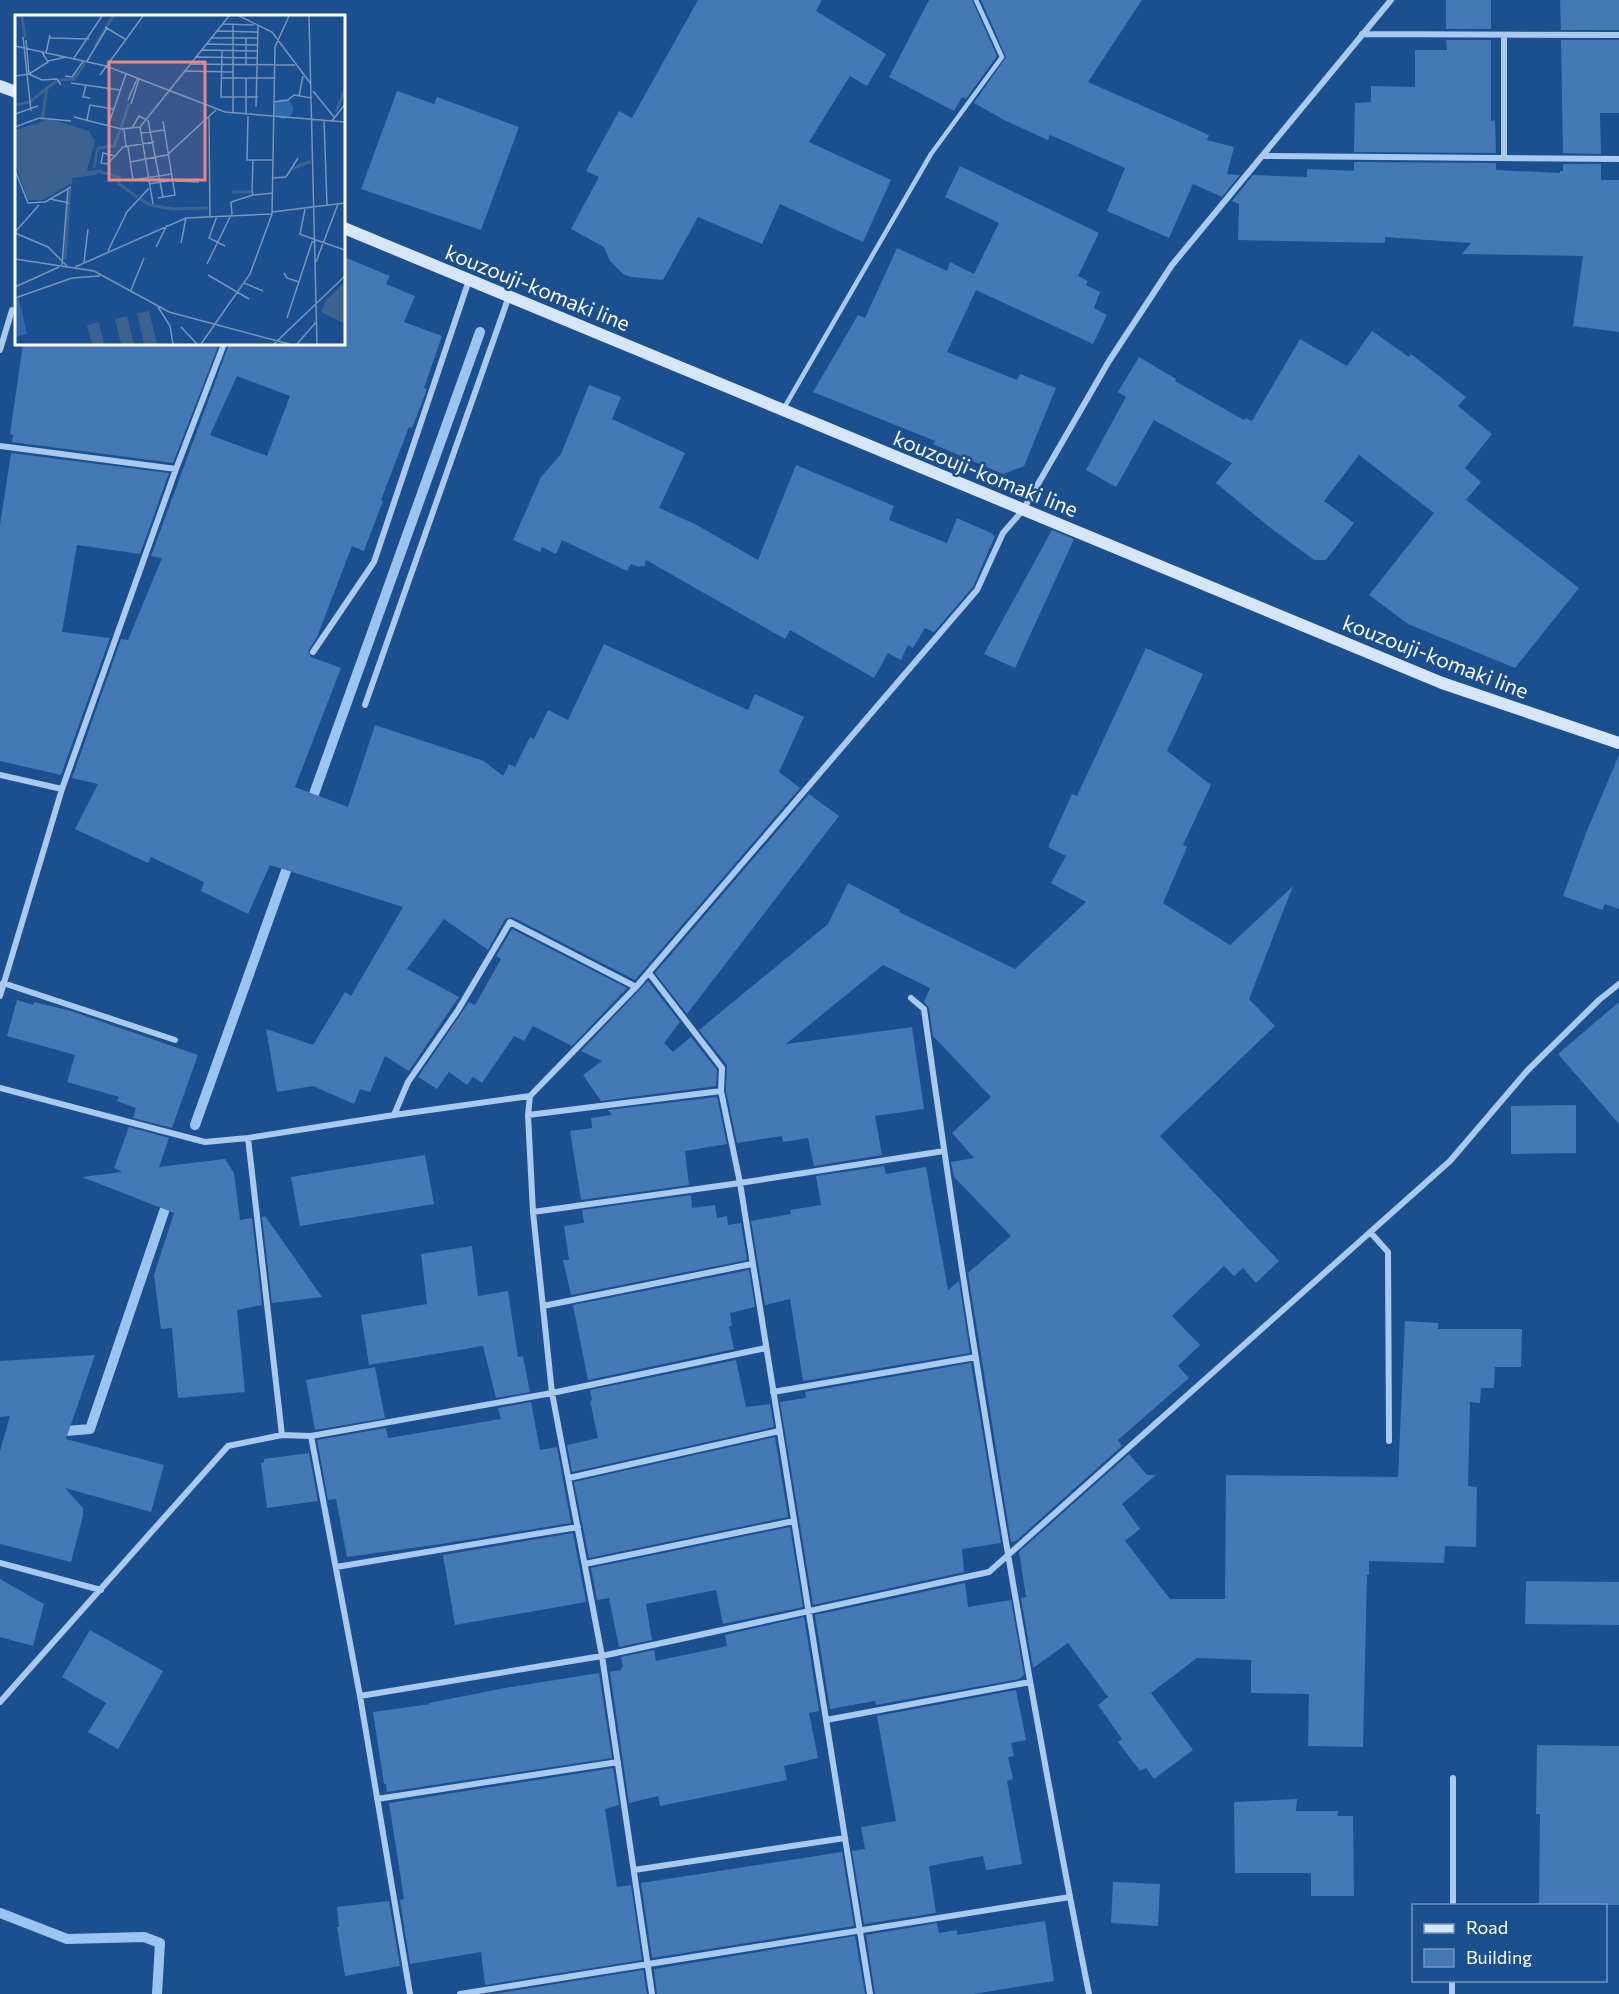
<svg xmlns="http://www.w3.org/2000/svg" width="1619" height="1994" font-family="Commissioner,sans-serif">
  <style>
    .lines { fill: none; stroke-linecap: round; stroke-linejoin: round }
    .stream { stroke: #9cc4f0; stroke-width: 10 }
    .building { fill: #4478b7; fill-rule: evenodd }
    .lane { stroke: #a9c9ee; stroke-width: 4.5 }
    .street { stroke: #a9c9ee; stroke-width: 6 }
    .secondary { stroke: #d6e6fa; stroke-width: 12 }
    .labels { text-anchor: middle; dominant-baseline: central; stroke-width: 5; stroke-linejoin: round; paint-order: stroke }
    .street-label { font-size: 21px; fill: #fff; stroke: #1b4f8f }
    .inset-river { fill: none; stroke: #3c6290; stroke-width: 3 }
    .inset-road { fill: none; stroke: #7695bc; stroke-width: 1.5 }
    .view { fill: #e88989; fill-opacity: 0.15; stroke: #e88989; stroke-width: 3 }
    .inset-edge { fill: none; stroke: #fff; stroke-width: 3 }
  </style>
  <rect width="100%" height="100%" fill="#1b4f8f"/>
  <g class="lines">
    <path class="stream" d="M310,805L480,332
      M195,1125L291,857
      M54,1432L90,1429L169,1197
      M0,1913L67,1939L144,1937L160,1943L157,1994"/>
  </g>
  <path class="building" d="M698,0H822L816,11L886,54L867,86L850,76L809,142L891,180L863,242L780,204L762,244L698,217L663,280L631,277L623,274L610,261L604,247L571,229L599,177L586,171L619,111L632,118Z
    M929,0H972L997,56L966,99L962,97L954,111L889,77Z
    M981,0H1142L1088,82L1209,135L1207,140L1234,147L1227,174L1240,175L1222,197L1193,184L1169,238L1107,211L1125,168L1050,135L1048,140L1006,121L974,103L1006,57Z
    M1446,0H1491V29H1446Z
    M1560,0H1619V30H1561Z
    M1446,40H1491V121L1495,120L1496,153L1354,152L1355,103L1371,102V86L1415,87V50H1447Z
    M1561,40H1619V113H1600L1601,154L1563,153Z
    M397,91L434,104L437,97L519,127L481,230L361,189Z
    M1354,162L1496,163V170L1560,173V171H1563V164H1601V180H1619V332L1573,326L1583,256L1462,254L1471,243L1385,237V243L1238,240L1239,204L1232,201L1253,175L1307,177V169L1354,171Z
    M960,166L1099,233L1078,276L1088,281L1086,285L1100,292L1094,308L1107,315L1093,344L976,290L947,352L1017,380L1020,374L1056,388L1024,466L1003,474L933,444L935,441L813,392L858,315L865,318L897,248L947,271L950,262L974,274L999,223L945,197Z
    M344,257L390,276L386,284L415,296L404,322L442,336L424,388L427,389L421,405L412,428L409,427L381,500L383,501L364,551L352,546L317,637L308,651L311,657L341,668L295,787L348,807L375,725L484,761L503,776L509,764L515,767L530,737L534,739L548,710L568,720L604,644L748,710L755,694L804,717L779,772L800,788L635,980L512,917L505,919L488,950L444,919L407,969L459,997L409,1071L385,1056L370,1092L360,1089L354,1104L313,1086L277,1092L266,1029L313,1045L345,992L351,996L403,907L270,865L248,914L201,891L204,882L151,857L148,863L75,829L98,784L72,778L121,639L128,640L162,558L151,556L229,344H344ZM237,376L290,396L267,456L210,435Z
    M1372,331L1409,357L1411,354L1466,397L1458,406L1492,434L1465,468L1481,482L1466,500L1579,588L1515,668L1408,624L1369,595L1434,513L1359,455L1324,501L1354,523L1326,560H1314L1268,526L1216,483L1232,463L1154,420L1116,487L1086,470L1126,397L1118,392L1139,357L1176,379L1175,381L1244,420L1246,418L1252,421L1300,339L1347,366Z
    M23,344H219L173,463L12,442L13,435L10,434Z
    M589,385L621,397L612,419L685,453L659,508L695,524L758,560L796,465L894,506L889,520L947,543L957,518L991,533L995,536L973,587L934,632L925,628L913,648L908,645L901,660L888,653L874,678L790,630L785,639L646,560L644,567L641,565L640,567L631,564L627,571L562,540L556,554L542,547L540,552L513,540L541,477L561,454Z
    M11,453L169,473L140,554L77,545L62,632L110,638L61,775L0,761V525Z
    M1052,530L1074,539L1015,668L984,654Z
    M1146,648L1203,674L1167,751L1211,785L1183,845L1187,847L1163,903L1230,945L1293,886L1249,999L1275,1026L1160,1136L1279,1261L1256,1283L1243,1268L1234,1276L1224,1266L1172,1316L1200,1345L1178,1366L1189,1378L1118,1440L1122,1446L1016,1541L1011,1542L968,1273L1011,1236L954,1177L951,1162L974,1158L952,1133L991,1097L933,1036L929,1008L924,1002L930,988L883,965L786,1044L912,1027L924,1109L875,1116L882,1155L814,1166L808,1138L783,1142L782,1136L737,1143L726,1091L727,1065L699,1030L828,924L848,883L900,910L899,912L1015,969L1086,902L1051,883L1066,856L1048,847L1072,794L1077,796Z
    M1619,755V909L1605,904L1602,910L1563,896L1586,833Z
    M809,794L839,816L687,1014L655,973Z
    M512,929L627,988L572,1046L533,1026L524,1041L514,1036L482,1083L473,1077L467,1085L449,1072L437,1089L418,1077L469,1002L475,1005L501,959L496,956Z
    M648,981L680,1022L664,1043L673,1052L691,1037L717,1070L716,1086L601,1101L583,1075L602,1061L581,1051Z
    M17,1000L33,1005L34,1002L71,1011L198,1055L172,1128L133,1118L136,1108L117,1101L119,1097L67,1082L75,1055L7,1036Z
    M1619,1002V1124L1558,1054Z
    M717,1097L727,1144L685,1151L689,1185L581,1200L570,1131L592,1128L591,1118L612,1115L608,1110Z
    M1576,1105V1153L1511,1154V1106Z
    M129,1127L169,1138L159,1167L225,1159L234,1173L240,1220L252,1218L262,1305L237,1310L245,1392L178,1398L172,1328L161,1329L154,1275L174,1213L82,1177L121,1172V1171L114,1168Z
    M425,1155L434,1204L300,1226L291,1177Z
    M884,1166L886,1174L926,1167L948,1290L959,1281L970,1353L803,1381L790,1299L765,1305L751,1221L791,1214L790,1210L821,1205L816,1176Z
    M691,1195L692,1208L715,1205L717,1218L727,1216L728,1225L741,1223L747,1260L571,1295L563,1260H569L564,1226L584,1223L582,1210Z
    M265,1216L322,1297L272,1303L262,1217Z
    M472,1246L478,1296L508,1291L518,1357L523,1356L530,1392L496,1398L483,1346L369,1365L361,1315L427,1304L421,1254Z
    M749,1270L755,1307L730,1313L732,1326H729L734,1349L588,1380L573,1305Z
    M1405,1321L1438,1323V1329H1522L1521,1367H1495L1494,1388H1481L1480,1403L1470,1402L1468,1486L1477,1487L1476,1547L1445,1546L1444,1563L1369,1561V1575H1367L1363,1747L1308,1746L1309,1694L1251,1693V1660L1197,1658L1151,1693L1193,1750L1154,1779L1146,1768L1140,1771L1118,1742L1122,1739L1098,1705L1108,1697L1068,1643L1033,1668L1021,1598L1026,1597L1019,1552L1129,1454L1147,1475H1156L1122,1504L1140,1529L1125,1541L1170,1599H1225L1226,1475L1398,1477Z
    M95,1355L66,1439L164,1465L151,1512L65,1488L83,1508V1516L71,1562L0,1544V1451L10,1416L0,1417V1361Z
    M736,1360L746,1407L770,1404L774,1427L572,1472L567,1445L598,1438L590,1401L592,1400L590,1390Z
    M971,1363L1001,1543L962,1549L964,1572L813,1605L780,1402L806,1398L805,1392Z
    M375,1367L385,1418L315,1430L306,1380Z
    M531,1402L540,1450L557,1447L571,1523L441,1544L347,1557L336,1499L328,1500L317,1440L386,1428L388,1438L501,1419L498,1408Z
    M775,1437L788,1517L589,1558L574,1482Z
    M309,1453L318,1501L267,1508L261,1463L264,1462V1459Z
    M790,1527L803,1607L723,1624L716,1590L646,1604L652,1640L619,1647L609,1598L597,1600L591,1568Z
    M573,1533L586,1602L455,1625L443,1555Z
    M0,1579L44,1604L33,1646L0,1637Z
    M1526,1581L1619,1582V1625L1525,1624Z
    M965,1583L968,1607L1011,1600L1024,1675L1019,1679L876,1705L875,1701L830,1709L815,1615Z
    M804,1617L819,1711L809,1713L818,1758L784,1766L787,1780L660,1806L658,1796L629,1803L610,1672L621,1670V1668L623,1667L621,1657L654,1650L656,1661L727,1646L725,1635Z
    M90,1630L163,1671L118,1749L88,1732L106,1703L62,1677Z
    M599,1673L612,1758L387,1792L386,1784H384L373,1712L430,1704L429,1703L505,1688Z
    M1016,1690L1026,1740L1011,1743L1014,1756L1008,1757L1013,1779L1007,1781L1022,1864L986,1870L983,1856L929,1866L936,1913L864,1924L852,1851L865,1849L861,1827L896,1821L877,1716Z
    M1537,1745L1619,1746V1905H1539L1540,1814H1536Z
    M613,1768L619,1805L605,1809L617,1887L631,1885L642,1960L485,1985L481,1952L410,1964L400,1900L404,1899L389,1803Z
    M1297,1799L1296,1811H1338V1816H1353L1354,1896H1311V1873H1235L1234,1802Z
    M842,1852L854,1926L652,1958L641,1883Z
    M1113,1882L1160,1884L1158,1926L1111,1923Z
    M389,1901L400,1966L345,1976L337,1927H339L337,1907Z
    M1045,1921L1054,1981L973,1994H875L866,1935L937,1923L939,1933L957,1930V1935Z
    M855,1936L865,1994H657L654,1969Z
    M643,1970L647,1994H493Z"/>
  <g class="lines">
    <path class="lane" d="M784,408L931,154L1002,57L976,0"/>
    <path class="street" d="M1362,34L1619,35
      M1504,35V158
      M1264,156L1619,159
      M0,350L12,310
      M0,446L176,469
      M313,652L374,562L469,280
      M365,705L509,296
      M0,775L62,789
      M649,973L722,1068L721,1091L740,1183L870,1994
      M3,983L175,1040
      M0,996L62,789L176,469L224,344
      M911,998L924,1009C970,1339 1024,1668 1089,1994
      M0,1088L205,1142L248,1138L394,1115L530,1096L636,987L977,590L1003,533L1023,510L1109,361L1172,265L1391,0
      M530,1096L528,1115L533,1212L552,1393L602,1656L652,1994
      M394,1115L408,1082L458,1010L510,922L636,987
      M528,1115L721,1091
      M248,1138L282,1435
      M533,1212L740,1183L944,1151
      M1371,1233L1388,1252L1389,1441
      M543,1306L752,1264
      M773,1392L976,1357
      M311,1436L360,1696L410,1994
      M569,1478L779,1431
      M0,1563L101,1590
      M585,1564L794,1521
      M336,1567L578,1527
      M360,1696L602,1656L989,1572L1450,1161L1527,1071L1599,1000L1619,984
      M0,1702L228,1446L282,1435L311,1436L552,1393L766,1348
      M826,1720L1030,1682
      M377,1799L618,1762
      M634,1870L845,1838
      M1453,1906V1778
      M460,1994L1070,1897
      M1452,1994V1980"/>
    <path class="secondary" d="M0,86L16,92
      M344,228L1442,683L1619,743"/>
  </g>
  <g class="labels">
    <g class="street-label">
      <text transform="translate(538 287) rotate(22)">kouzouji-komaki line</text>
      <text transform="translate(986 473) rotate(22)">kouzouji-komaki line</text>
      <text transform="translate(1436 656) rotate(21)">kouzouji-komaki line</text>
    </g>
  </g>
  <g transform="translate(15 15)">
    <rect width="330" height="330" fill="#1b4f8f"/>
    <path d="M258 94a10 10 0 1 1 20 0a10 10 0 1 1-20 0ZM4,283L12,319L0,322V285Z" fill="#2e69ad"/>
    <path d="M36,104L74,116L80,126L72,156L89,154L80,160L57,163V168L28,185H13L0,148V115ZM330,267V309L306,297L311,285ZM134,296L142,329H129L122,298ZM112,301L119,329H106L100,304ZM84,307L89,329H77L72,310Z" fill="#3c6290"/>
    <path class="inset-river" d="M7,1L10,23M80,31L98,1M0,90L15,87L32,73M321,97L330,74M27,105L32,73L43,65L59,64L70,48M106,113L114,89M79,153L83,133L99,131L105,115M277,154L296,146M85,157L104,162V169L122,182M217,177H236M124,183L135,190L158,194L193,193M50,244L55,172"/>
    <path class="inset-road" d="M224,1L257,17L296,69M294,1L302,329M208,9L239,10M90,12L110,24M202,16L243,17M8,22L16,96M35,23L74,24M196,23H243M11,25L14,59M191,29L243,30M0,31L91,51L210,97L330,107M186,35L243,36M207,36L206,82H243M31,38L35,20M180,42L243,43M59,43L87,1M33,46L51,42M72,46L92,13M175,49L280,50M231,50V23M169,56L219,57M14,59L27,65L42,64L46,70M85,60L128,1M0,61L14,59L33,47L27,37M50,61L57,62L69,45M207,63H259M231,63V100M56,68L105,75M71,70L68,82L75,83M298,76L319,102M284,81L288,61M113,85L122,64M259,87L273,85L279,80L297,83M116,89L124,64M241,92L243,11M0,99L23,91M218,99V9M233,101L232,145H238M59,102L106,114L125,112L214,1M194,102L195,201M72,105L75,90L98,94M133,105L148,182M309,106L312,190M317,106L330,89M93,111L111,59M0,112L24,103L56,106M125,112L138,189M117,113L124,101L132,105M109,114L111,132M126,118L150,115M113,132L118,165L157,159M100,141L88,138L86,148L92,149L100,141L108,132L139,127M115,147L152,140L201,95M0,155L13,188L30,187L56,172M258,163L271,162L283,143M160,166L184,167M134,169L159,165M258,178L238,180L237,176L238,145H258M143,183L160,180L148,106M35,184L54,188M290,194L285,219L301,225M257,197L330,188M217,200L216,187L238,180M202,201L194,223L210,231M0,217L24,190M0,218L33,232L52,251M301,225L330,235M166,228L171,203M141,232L152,210M93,236L112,197L134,173M0,244L79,256L154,297L274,329M69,247L73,214M301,247L323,189M192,249L216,200M47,250L53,173M60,252L171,203L257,199M269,258L272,263L284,267M193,260L234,284M229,268L248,276M0,272L44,252M116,275L129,243M0,283L57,263L85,261M143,292L155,311L158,329M272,303L297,227H301M166,312L182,329M186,329L235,259L257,199L260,32L274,1M259,329L330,261M282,329L302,306"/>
    <path class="view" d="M94,47H190V165H94Z"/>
    <rect width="330" height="330" class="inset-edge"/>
  </g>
  <rect x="1412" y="1904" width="195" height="78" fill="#1b4f8f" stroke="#7695bc" stroke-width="1.5"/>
  <rect x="1424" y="1924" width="30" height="9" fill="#d6e6fa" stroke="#7695bc" stroke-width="1.5"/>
  <text x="1466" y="1934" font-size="18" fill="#ffffff">Road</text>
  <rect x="1424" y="1949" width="30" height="18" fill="#4478b7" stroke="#7695bc" stroke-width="1.5"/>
  <text x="1466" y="1964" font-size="18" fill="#ffffff">Building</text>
</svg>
